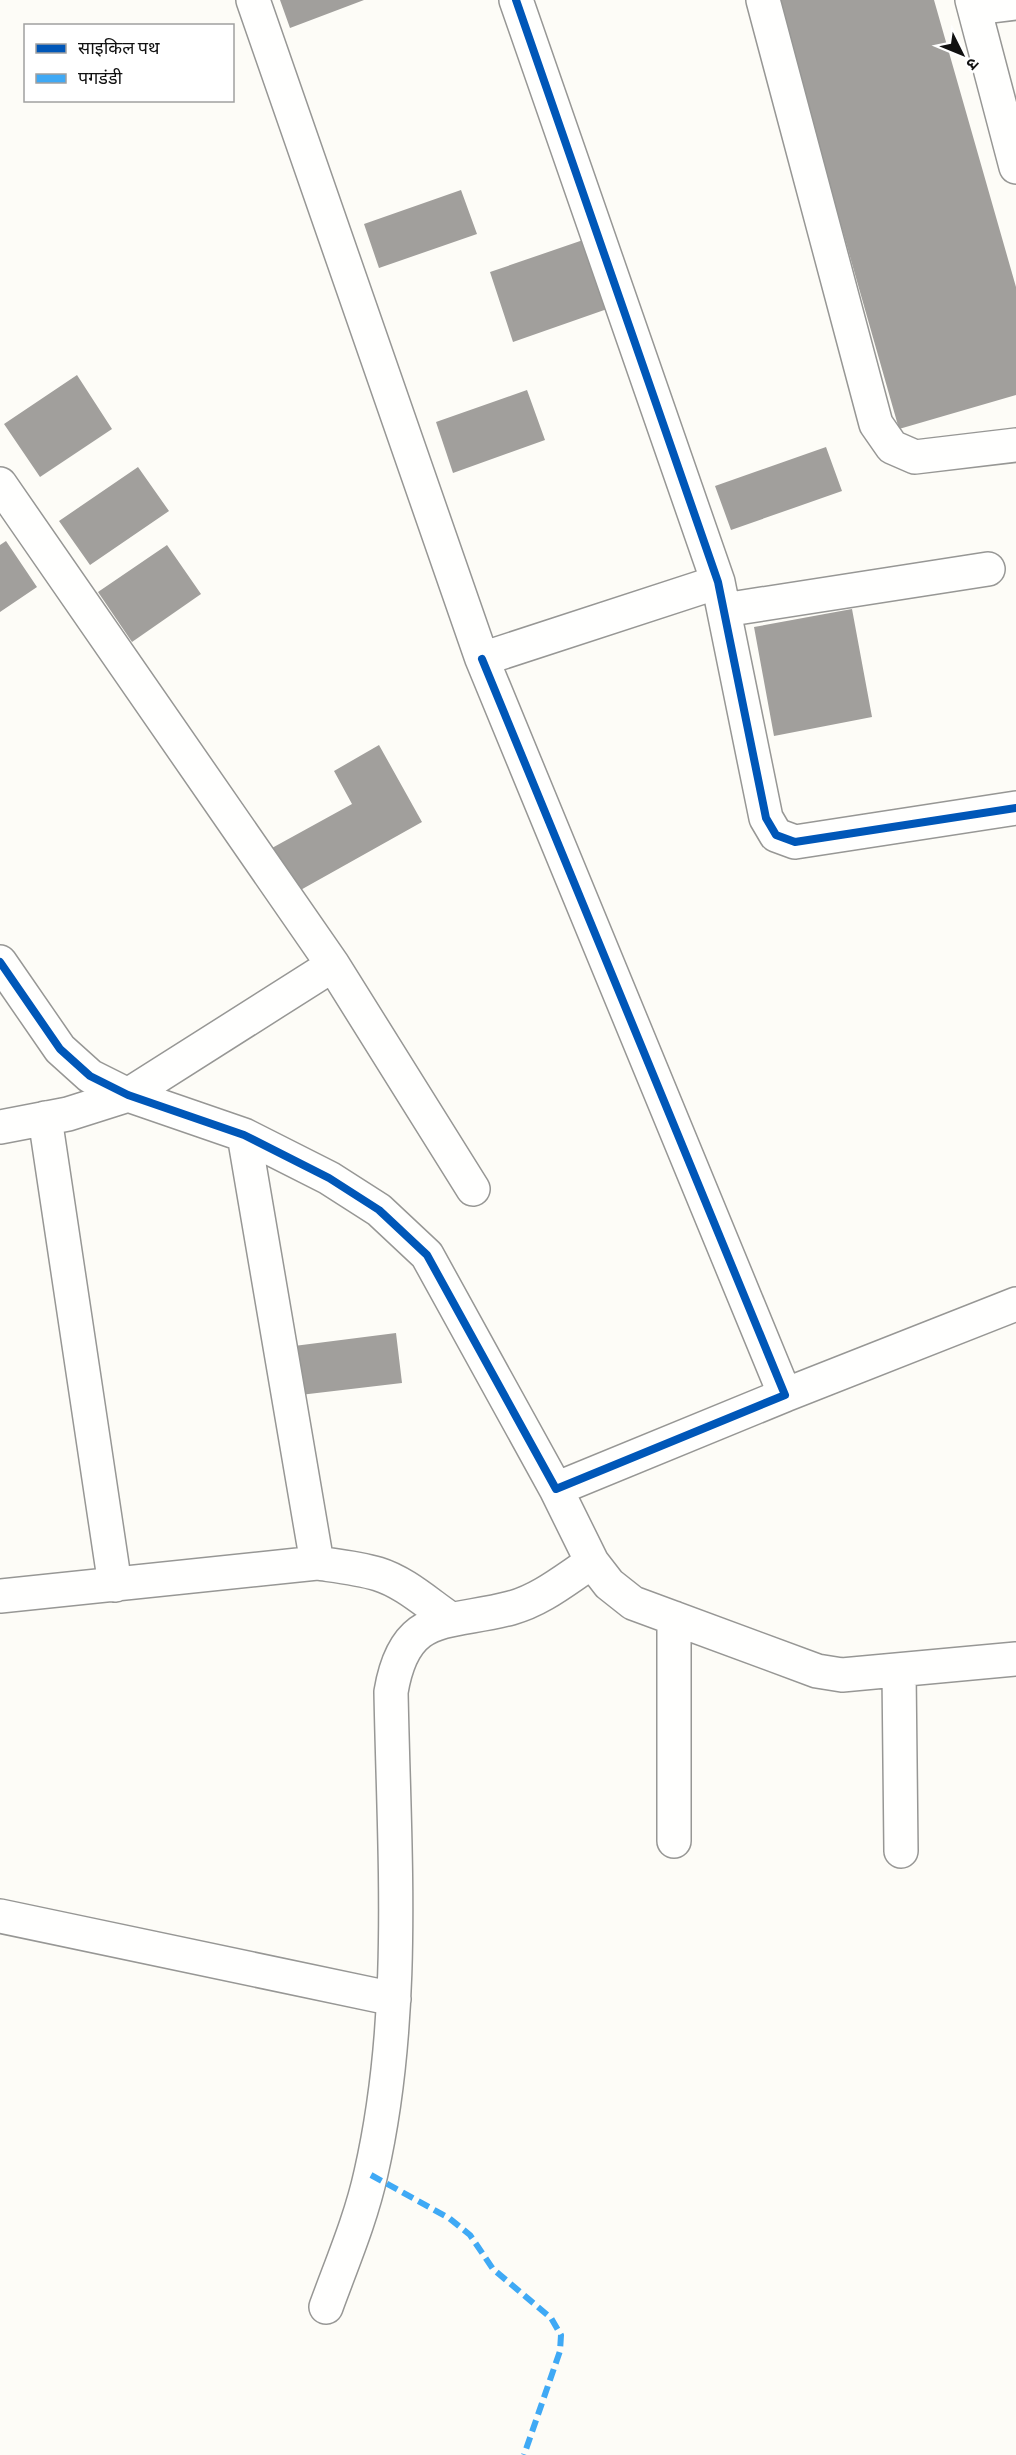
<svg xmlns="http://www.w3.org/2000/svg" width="1016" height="2455" font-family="'Crimson Pro','Noto Sans Devanagari',serif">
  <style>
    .building { fill: #a19f9c }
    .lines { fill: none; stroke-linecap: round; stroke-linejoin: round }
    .minor-casing { stroke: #979795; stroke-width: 36 }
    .minor { stroke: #fffffe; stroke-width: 33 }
    .quiet { stroke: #3fa9f5; stroke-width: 6; stroke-dasharray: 12 6; stroke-linecap: butt }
    .cycleway-casing { stroke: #fff; stroke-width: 11 }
    .cycleway { stroke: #0057b8; stroke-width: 8 }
  </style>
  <rect width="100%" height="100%" fill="#fdfcf7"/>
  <path class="building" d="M280,0H364L290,28Z
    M777,0H934L1016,287V395L899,429Z
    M461,190L477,234L379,268L364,224Z
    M586,239L610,308L513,342L490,272Z
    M77,375L112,429L40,477L4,424Z
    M527,390L545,440L453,473L436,422Z
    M826,447L842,491L731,530L715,486Z
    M138,467L169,511L90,565L59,521Z
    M6,541L37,587L0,612V545Z
    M167,545L201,594L132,642L98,592Z
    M852,609L872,717L774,736L754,627Z
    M379,745L422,822L297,892L272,848L352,804L334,771Z
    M396,1333L402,1383L300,1395L294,1346Z"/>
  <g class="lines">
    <defs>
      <path id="minor" d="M253,0L482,659L718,582
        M516,0L718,582L766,818L776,835L795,842L1016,808
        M763,0L876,424L892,447L915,457L1016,445
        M972,0L1016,167
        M975,8L1016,3
        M0,484L333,965L128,1095L68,1114L0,1127
        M724,610L988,569
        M0,962L60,1049L90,1076L128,1095L244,1135L329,1178L379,1210L427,1255L556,1489L785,1395L482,659
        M333,965L473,1189
        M45,1118L115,1585
        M785,1395L1016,1304
        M556,1489L592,1562L609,1584L633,1603L817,1671L842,1675L1016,1659
        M317,1563C338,1566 358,1568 378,1574C404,1582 427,1603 449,1618
        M0,1596L317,1563L244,1135
        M899,1671L901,1851
        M674,1841V1618
        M0,1916L394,1999
        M326,2307C342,2263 361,2219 371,2173C407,2015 394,1852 391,1692C405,1609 448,1625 511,1608C541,1600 566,1579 592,1562"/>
    </defs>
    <use href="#minor" class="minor-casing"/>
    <use href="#minor" class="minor"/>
    <path class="quiet" d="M371,2175L449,2218L470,2235L493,2269L551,2318L561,2335L560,2351L524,2455"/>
    <defs>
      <path id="cycleway" d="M516,0L718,582L766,818L776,835L795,842L1016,808
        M0,962L60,1049L90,1076L128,1095L244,1135L329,1178L379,1210L427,1255L556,1489L785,1395L482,659"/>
    </defs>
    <use href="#cycleway" class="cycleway-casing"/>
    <use href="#cycleway" class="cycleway"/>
  </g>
  <rect x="24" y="24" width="210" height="78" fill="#ffffff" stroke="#a0a0a0" stroke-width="1.5"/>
  <rect x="36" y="44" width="30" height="9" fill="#0057b8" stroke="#a0a0a0" stroke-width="1.5"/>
  <text x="78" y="54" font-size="18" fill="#111111">साइकिल पथ</text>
  <rect x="36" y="74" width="30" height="9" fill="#3fa9f5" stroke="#a0a0a0" stroke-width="1.5"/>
  <text x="78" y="84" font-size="18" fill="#111111">पगडंडी</text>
  <g transform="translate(962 54) rotate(133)" stroke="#ffffff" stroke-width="4.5" paint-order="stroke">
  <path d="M0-4.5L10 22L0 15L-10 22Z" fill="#111111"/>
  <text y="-9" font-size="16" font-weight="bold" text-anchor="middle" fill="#111111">उ</text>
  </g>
</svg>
